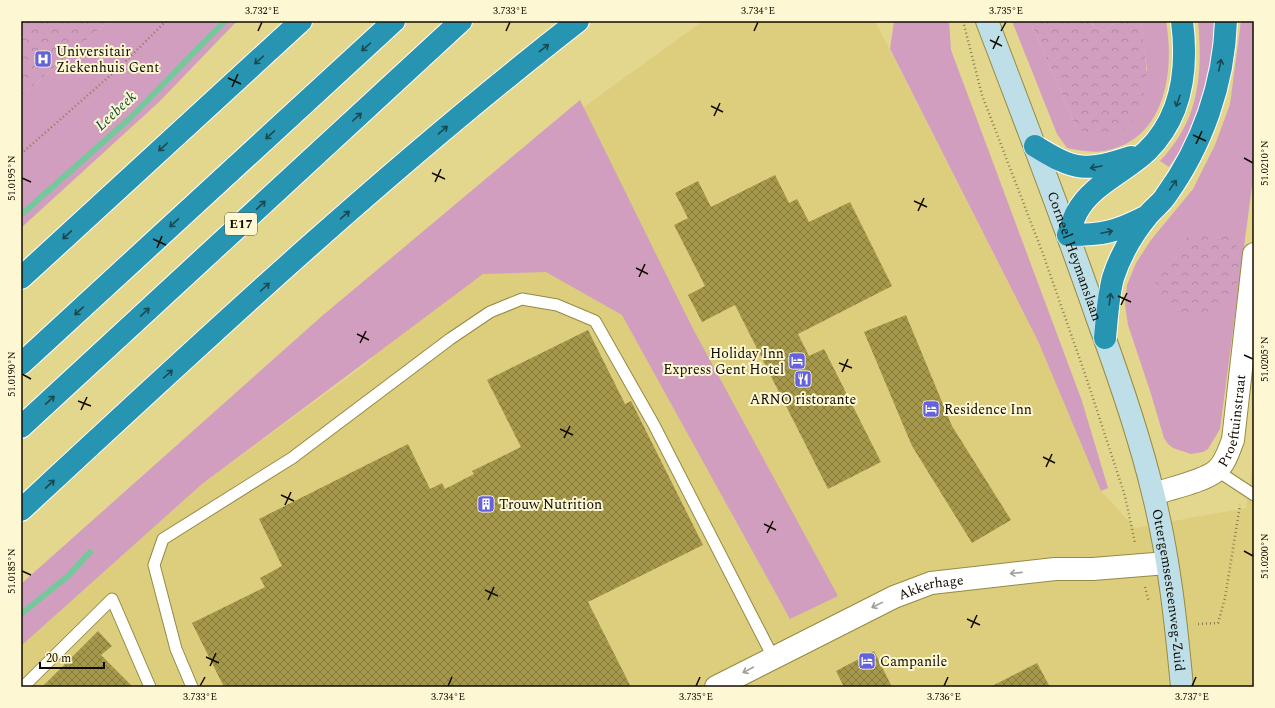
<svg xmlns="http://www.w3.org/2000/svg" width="1275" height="708" font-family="Spectral,serif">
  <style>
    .built { fill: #dcce7d }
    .grass { fill: #d19ec0 }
    .forest { fill: url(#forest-crowns) }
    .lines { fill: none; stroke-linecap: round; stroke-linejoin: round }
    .stream { stroke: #77c79d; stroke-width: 6 }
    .building { fill: url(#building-cross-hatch) }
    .lane-casing { stroke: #968a43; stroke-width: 13 }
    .street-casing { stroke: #968a43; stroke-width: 24 }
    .secondary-casing { stroke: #968a43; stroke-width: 24 }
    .highway-casing { stroke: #fff; stroke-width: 24 }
    .path { stroke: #877e50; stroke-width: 2.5; stroke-dasharray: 1 3; stroke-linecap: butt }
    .lane { stroke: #fff; stroke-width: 11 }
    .street { stroke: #fff; stroke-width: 22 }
    .secondary { stroke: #bedfe8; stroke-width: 22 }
    .highway { stroke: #2795b1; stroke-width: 22 }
    .oneway { stroke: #1a4950 }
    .oneway2 { stroke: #9f9d99 }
    .ticks { fill: none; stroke: #100b00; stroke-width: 1.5 }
    .labels { text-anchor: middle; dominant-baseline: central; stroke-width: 4; stroke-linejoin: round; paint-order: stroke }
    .shield { fill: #fdf7d3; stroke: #57523f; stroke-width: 1 }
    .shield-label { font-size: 13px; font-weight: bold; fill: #100b00 }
    .poi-label { font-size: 14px; fill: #100b00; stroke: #fdf7d3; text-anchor: start }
    .street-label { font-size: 14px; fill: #100b00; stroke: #fdf7d3 }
    .water-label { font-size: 15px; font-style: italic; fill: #0d4d32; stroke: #fdf7d3 }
    .neatline { fill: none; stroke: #100b00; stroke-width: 1.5 }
    .ticks-label { font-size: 10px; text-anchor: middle; fill: #100b00 }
  </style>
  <defs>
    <pattern id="forest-crowns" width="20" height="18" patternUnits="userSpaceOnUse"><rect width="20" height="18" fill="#d19ec0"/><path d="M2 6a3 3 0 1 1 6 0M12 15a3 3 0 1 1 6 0" fill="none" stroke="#b287a3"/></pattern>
    <pattern id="building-cross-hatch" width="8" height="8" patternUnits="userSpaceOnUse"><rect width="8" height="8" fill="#a6984b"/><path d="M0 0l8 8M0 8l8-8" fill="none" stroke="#867a3c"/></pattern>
  </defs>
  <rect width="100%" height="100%" fill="#e3d78e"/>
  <path class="built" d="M703,21H875L1038,341L1101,491L1135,528L1246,508L1254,453V687H21V646L202,484L368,363L537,141Z"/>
  <path class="grass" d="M109,21H237L159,102L21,228V96Z
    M894,21H949L951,50L1082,401L1108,488L1101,491L1038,341L890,49Z
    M1012,21H1030L1076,127L1147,70L1141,21H1166C1175,72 1165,141 1104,151C1091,153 1079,150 1067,148L1057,134Z
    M1090,21H1117L1105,31L1094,27Z
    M1198,21H1215L1209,79L1190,138L1169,167L1160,161C1199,120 1203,75 1198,21Z
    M1241,21H1254V171L1220,429L1208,449L1203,452L1191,454L1173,448L1168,444L1164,438L1151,394L1128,325L1125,305L1127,285L1136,263L1151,240L1193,189L1215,145L1230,104Z
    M580,100L692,327L838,596L790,619L622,315L546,272L483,274L202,484L21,646V584L322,316Z"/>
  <path class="forest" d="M21,21H109L21,96Z
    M1030,21H1090L1094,27L1105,31L1117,21H1141C1145,55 1154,92 1132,122C1127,129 1114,134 1107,139L1089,135L1076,127Z
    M1216,231L1230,236L1242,256L1239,279L1220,309L1193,316L1170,308L1157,299L1154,286L1168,261L1188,236Z"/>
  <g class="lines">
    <path class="stream" d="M21,215L129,119L225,21
      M21,614L68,576L90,552"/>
  </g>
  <path class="building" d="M775,175L789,203L797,199L809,222L850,202L892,286L798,334L809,356L824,349L881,462L828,489L735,305L702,322L688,295L705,286L674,225L688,218L675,193L698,181L711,207Z
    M906,315L952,426L1011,520L972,543L912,446L864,332Z
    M588,330L625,404L631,401L703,545L588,602L631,687H224L192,623L265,587L260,578L282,566L259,519L408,444L430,489L442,483L445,489L474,474L472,471L521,447L487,380Z
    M98,631L112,646L101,655L133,687H42Z
    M874,651L892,687H844L836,671Z
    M1037,663L1050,687H990Z"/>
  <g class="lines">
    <defs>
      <path id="lane" d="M1216,470L1254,495
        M23,687L112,599L150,687
        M192,687L176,649L154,565L163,539L292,458L450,339L490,312L522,299L557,305L595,321L654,425L773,657"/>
      <g id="street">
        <path id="s1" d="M1154,494C1171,488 1202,482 1216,471C1225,464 1229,450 1233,440L1254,254"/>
        <path id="s2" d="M716,687L894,597L931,583L1055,569H1093L1167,563"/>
      </g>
      <g id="secondary">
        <path id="s3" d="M987,21C1025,120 1063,219 1098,320C1119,377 1139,434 1153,493C1169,557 1176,622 1182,687"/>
      </g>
      <path id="highway" d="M1035,146C1075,171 1086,172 1131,157
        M1147,216C1116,232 1103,235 1068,235C1071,228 1073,219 1077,212C1091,185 1125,172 1147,151C1183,116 1188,68 1182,21
        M21,278L301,21
        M1105,338C1107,318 1108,297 1113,278C1120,256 1134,232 1149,214C1154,208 1161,203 1165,197C1202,146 1224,84 1226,21
        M21,364L394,21
        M21,427L461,21
        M21,510C202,342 383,173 578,21"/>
    </defs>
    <use href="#lane" class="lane-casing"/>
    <use href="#street" class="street-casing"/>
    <use href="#secondary" class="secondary-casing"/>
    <use href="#highway" class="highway-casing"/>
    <path class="path" d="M963,21L982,95L1043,254L1086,377L1125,496L1135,543
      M21,154L121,66L166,21
      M1145,587L1149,602
      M1198,624L1218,623L1225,598L1240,505"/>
    <use href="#lane" class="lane"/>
    <use href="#street" class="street"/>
    <use href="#secondary" class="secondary"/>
    <use href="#highway" class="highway"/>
  </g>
  <defs><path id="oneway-shaft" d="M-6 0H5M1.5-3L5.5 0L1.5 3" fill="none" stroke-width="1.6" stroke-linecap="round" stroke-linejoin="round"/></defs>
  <g class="oneway">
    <use href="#oneway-shaft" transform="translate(366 47) rotate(138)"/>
    <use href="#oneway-shaft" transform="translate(544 48) rotate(-38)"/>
    <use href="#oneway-shaft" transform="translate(259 60) rotate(138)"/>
    <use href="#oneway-shaft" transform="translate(1220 65) rotate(-78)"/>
    <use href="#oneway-shaft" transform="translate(1178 101) rotate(109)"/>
    <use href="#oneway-shaft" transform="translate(357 117) rotate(-42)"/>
    <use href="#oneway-shaft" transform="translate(443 130) rotate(-41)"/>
    <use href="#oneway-shaft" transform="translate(270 135) rotate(137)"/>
    <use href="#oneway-shaft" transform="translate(163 147) rotate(138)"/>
    <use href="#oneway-shaft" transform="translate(1096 167) rotate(170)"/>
    <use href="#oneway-shaft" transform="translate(1173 185) rotate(-55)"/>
    <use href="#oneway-shaft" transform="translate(261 205) rotate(-43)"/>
    <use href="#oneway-shaft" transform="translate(345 215) rotate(-41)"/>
    <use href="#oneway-shaft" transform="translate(174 223) rotate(137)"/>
    <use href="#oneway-shaft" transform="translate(1107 232) rotate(-12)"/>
    <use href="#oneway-shaft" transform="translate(67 235) rotate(137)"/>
    <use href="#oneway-shaft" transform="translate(265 287) rotate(-42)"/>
    <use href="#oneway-shaft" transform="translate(1110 299) rotate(-82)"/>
    <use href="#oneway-shaft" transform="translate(79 311) rotate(137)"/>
    <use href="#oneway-shaft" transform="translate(145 312) rotate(-43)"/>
    <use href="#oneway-shaft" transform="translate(168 374) rotate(-42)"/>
    <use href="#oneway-shaft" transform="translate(50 400) rotate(-43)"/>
    <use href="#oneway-shaft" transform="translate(50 484) rotate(-43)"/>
  </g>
  <g class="oneway2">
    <use href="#oneway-shaft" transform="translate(1016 573) rotate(174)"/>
    <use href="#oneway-shaft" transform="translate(877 605) rotate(154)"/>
    <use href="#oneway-shaft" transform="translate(748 670) rotate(152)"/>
  </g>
  <path class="ticks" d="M258,31L262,22M506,31L510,22M754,31L758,22M1001,31L1006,22M990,40L1002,46M993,49L999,36M228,78L241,84M232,87L238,74M711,106L723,112M714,116L720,103M1193,135L1206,141M1196,144L1202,131M1244,158L1253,163M432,173L445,179M22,178L31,182M435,182L441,169M914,201L927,207M918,211L924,198M153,239L166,245M157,248L162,236M636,268L648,274M639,277L645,264M1118,296L1131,302M1121,305L1127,293M357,334L369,340M360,343L366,331M1244,355L1253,359M839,363L852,368M842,372L848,359M22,374L31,379M78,401L91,406M81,410L87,397M560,429L573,435M564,438L570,426M1043,457L1055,463M1046,467L1052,454M281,495L294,501M285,505L291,492M764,524L776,530M767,533L773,521M1244,551L1253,556M22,571L31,575M485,590L498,596M488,600L494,587M967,619L980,625M971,628L977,615M206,657L219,663M210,666L216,653M200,686L205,677M448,686L452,677M696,686L700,677M944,686L948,677M1192,686L1196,677"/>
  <defs>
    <symbol id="hospital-square" viewBox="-11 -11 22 22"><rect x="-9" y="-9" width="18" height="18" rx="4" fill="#6563dc" stroke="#fdf7d3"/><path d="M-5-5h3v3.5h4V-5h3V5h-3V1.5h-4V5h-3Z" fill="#fff"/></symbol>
    <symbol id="hotel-square" viewBox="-11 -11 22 22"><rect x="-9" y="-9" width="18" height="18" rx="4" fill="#6563dc" stroke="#fdf7d3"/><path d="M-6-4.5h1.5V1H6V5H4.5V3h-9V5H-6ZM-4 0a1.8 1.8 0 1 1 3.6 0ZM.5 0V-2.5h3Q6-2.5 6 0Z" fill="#fff"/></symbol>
    <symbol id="restaurant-square" viewBox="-11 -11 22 22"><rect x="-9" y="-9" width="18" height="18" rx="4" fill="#6563dc" stroke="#fdf7d3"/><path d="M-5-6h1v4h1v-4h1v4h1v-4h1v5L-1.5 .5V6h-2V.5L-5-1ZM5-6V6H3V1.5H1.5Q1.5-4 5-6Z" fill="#fff"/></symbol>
    <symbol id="building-square" viewBox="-11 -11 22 22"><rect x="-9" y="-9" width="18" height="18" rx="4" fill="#6563dc" stroke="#fdf7d3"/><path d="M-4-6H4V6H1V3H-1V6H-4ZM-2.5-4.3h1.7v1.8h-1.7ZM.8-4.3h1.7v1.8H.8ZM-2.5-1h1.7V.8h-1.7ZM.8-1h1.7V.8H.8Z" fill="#fff"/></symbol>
  </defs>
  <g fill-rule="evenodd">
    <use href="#hospital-square" x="33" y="49" width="20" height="20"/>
    <use href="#hotel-square" x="787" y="351" width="20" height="20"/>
    <use href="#restaurant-square" x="793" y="369" width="20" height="20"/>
    <use href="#hotel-square" x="921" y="399" width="20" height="20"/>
    <use href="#building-square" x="476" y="494" width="20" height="20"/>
    <use href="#hotel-square" x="857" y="651" width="20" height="20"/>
  </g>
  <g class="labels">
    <rect class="shield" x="225" y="213" width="32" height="22" rx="3"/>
    <g class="shield-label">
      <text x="241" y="224">E17</text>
    </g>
    <g class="poi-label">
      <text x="56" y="51">Universitair<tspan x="56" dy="16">Ziekenhuis Gent</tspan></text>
      <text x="784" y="353" text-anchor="end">Holiday Inn<tspan x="784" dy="16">Express Gent Hotel</tspan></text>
      <text x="803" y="399" text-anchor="middle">ARNO ristorante</text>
      <text x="944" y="409">Residence Inn</text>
      <text x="499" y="504">Trouw Nutrition</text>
      <text x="880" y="661">Campanile</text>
    </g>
    <g class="street-label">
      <text stroke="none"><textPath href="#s3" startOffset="251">Corneel Heymanslaan</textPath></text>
      <text stroke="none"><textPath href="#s1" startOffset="121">Proeftuinstraat</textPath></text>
      <text stroke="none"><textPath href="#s2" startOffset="238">Akkerhage</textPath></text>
      <text stroke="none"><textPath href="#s3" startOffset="599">Ottergemsesteenweg-Zuid</textPath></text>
    </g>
    <g class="water-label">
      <text transform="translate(116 111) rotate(-43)">Leebeek</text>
    </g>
  </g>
  <rect width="1275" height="708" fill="none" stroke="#fdf7d3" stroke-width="44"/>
  <path d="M40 662v6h64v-6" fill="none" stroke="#100b00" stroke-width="2"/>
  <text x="46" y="662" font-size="12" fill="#100b00" stroke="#fdf7d3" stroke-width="3" paint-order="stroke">20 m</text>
  <rect x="22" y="22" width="1231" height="664" class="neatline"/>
  <g class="ticks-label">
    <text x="262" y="14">3.732°E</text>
    <text x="510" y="14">3.733°E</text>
    <text x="758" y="14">3.734°E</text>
    <text x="1006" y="14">3.735°E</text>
    <text transform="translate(1264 163) rotate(-90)" y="4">51.0210°N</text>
    <text transform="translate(11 178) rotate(-90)" y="4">51.0195°N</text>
    <text transform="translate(1264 359) rotate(-90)" y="4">51.0205°N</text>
    <text transform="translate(11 374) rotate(-90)" y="4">51.0190°N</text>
    <text transform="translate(1264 556) rotate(-90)" y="4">51.0200°N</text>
    <text transform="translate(11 571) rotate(-90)" y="4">51.0185°N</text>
    <text x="200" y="700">3.733°E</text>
    <text x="448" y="700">3.734°E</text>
    <text x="696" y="700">3.735°E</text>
    <text x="944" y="700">3.736°E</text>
    <text x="1192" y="700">3.737°E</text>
  </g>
</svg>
